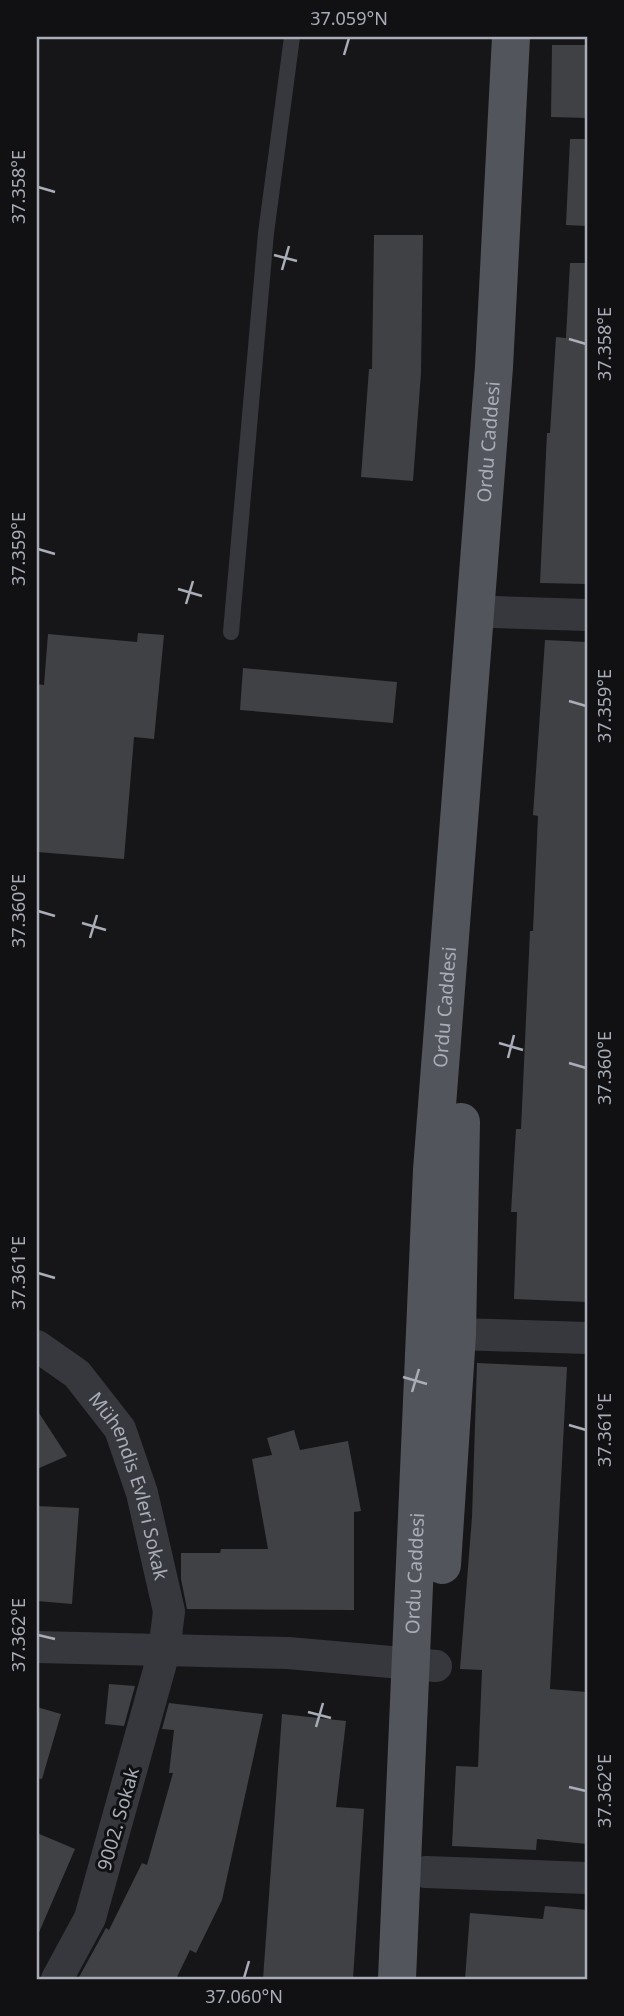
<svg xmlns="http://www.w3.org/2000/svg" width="624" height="2016" font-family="'Noto Sans',sans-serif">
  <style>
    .building { fill: #404145 }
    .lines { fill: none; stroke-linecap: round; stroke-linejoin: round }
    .service { stroke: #37383d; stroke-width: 16 }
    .minor { stroke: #37383d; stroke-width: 32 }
    .primary { stroke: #53555c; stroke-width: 38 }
    .ticks { fill: none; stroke: #a8adb8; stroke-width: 2.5 }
    .labels { text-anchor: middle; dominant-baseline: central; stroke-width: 6; stroke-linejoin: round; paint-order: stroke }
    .street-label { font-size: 19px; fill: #a8adb8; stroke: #111113 }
    .neatline { fill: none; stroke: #a8adb8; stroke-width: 2.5 }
    .ticks-label { font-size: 18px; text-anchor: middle; fill: #a8adb8 }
  </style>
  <rect width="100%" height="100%" fill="#161618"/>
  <path class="building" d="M552,45H587V118L551,117Z
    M570,139H587V226L566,225Z
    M374,235H423L421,373L413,481L361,477L369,369H372Z
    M570,263H587V584L540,583L547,433H550L556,337L566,338Z
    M138,633L164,635L154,739L134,737L124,859L37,852V684L44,685L48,634L137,642Z
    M545,640L587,642V1302L514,1299L517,1212H511L516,1129H521L530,931H533L538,816L533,815Z
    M243,668L397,682L393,723L240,710Z
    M477,1363L567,1367L550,1689L587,1692V1844L537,1839L536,1850L452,1846L456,1766L478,1767L482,1670L460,1669L472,1517Z
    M37,1410L67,1456L37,1469Z
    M294,1430L300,1450L348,1441L361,1511L354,1512V1610L187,1609L181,1579V1553H220L221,1549H268L252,1459L272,1455L267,1438Z
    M37,1506L79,1508L72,1604L37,1601Z
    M109,1684L135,1686L124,1726L105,1724Z
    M169,1703L263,1714L222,1900L196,1953L190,1950L176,1979H78L106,1928L109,1930L142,1863L147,1865L173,1773H169L174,1730L162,1729Z
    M37,1707L61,1714L42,1779L37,1778Z
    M282,1714L346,1721L336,1807L364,1809L353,1979H263Z
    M37,1833L75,1849L37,1937Z
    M545,1906L587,1910V1979H465L470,1913L543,1919Z"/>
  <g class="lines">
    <path class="service" d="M231,632L266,233L292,37"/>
    <g class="minor">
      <path d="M494,612L587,615"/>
      <path d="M457,1334L587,1338"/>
      <path id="s1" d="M37,1346L77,1374L120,1429L142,1493L169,1611L164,1652L90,1918L57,1979"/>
      <path d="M37,1647L288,1653L436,1666"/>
      <path d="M426,1872L587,1878"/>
    </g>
    <g class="primary">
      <path d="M442,1565L457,1334L461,1122"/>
      <path id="s2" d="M397,1979L432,1170L494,367L511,37"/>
    </g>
  </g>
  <path class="ticks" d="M344,55L349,38M38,187L55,192M274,255L297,261M282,270L289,246M569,339L586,344M38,549L55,554M178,589L202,596M186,604L193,581M569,701L586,706M38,911L55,916M82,923L106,930M90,938L97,915M499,1043L523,1050M508,1058L514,1035M569,1063L586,1068M38,1273L55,1278M403,1377L427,1384M412,1392L419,1369M569,1425L586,1430M38,1635L55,1639M308,1712L331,1718M316,1727L323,1703M569,1787L586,1791M244,1978L249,1961"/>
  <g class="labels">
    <g class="street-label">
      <text stroke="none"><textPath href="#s2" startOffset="1540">Ordu Caddesi</textPath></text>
      <text stroke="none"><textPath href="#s2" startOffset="973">Ordu Caddesi</textPath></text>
      <text stroke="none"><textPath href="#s1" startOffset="175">Mühendis Evleri Sokak</textPath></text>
      <text stroke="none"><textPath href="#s2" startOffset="406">Ordu Caddesi</textPath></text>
      <text transform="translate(118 1819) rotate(-74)">9002. Sokak</text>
    </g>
  </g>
  <rect width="624" height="2016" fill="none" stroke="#111113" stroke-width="77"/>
  <rect x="38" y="38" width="548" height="1940" class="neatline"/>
  <g class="ticks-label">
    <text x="349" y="25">37.059°N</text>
    <text transform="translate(19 187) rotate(-90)" y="6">37.358°E</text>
    <text transform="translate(605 344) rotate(-90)" y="6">37.358°E</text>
    <text transform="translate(19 549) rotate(-90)" y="6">37.359°E</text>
    <text transform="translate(605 706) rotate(-90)" y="6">37.359°E</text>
    <text transform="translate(19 911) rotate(-90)" y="6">37.360°E</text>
    <text transform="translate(605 1068) rotate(-90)" y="6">37.360°E</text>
    <text transform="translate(19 1273) rotate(-90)" y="6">37.361°E</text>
    <text transform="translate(605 1430) rotate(-90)" y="6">37.361°E</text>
    <text transform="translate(19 1635) rotate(-90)" y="6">37.362°E</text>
    <text transform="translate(605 1791) rotate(-90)" y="6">37.362°E</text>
    <text x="244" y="2003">37.060°N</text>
  </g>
</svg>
